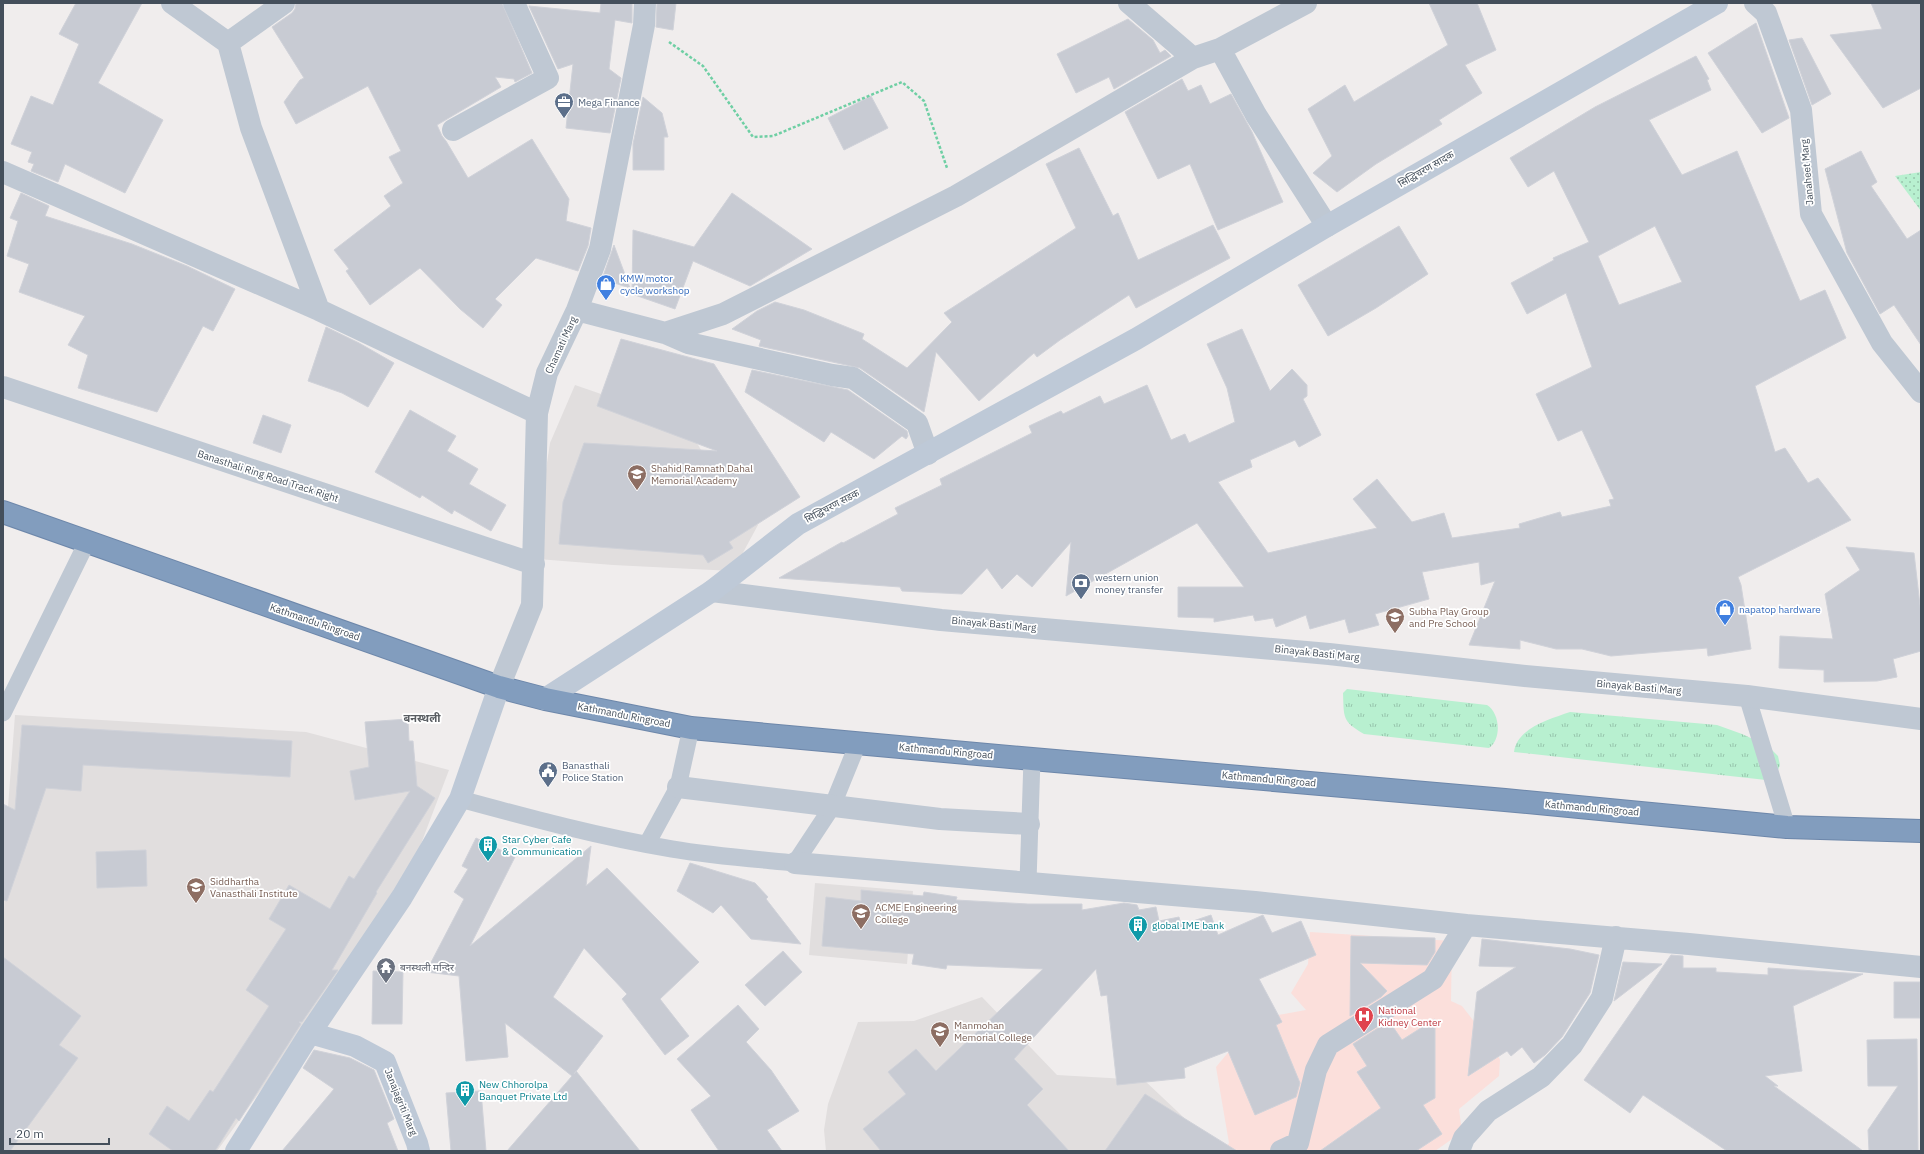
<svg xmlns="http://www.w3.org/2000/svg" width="1924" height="1154" font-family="'IBM Plex Sans','Noto Sans Devanagari',sans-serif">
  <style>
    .education { fill: #e1dede }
    .medical { fill: #fbdfdb }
    .grass { fill: url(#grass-tufts) }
    .park { fill: url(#park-dots) }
    .building { fill: #c8cbd3; stroke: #d0d2d9; fill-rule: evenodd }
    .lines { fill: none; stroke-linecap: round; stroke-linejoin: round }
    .highway-casing { stroke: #6d87aa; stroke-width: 24 }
    .path { stroke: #6fcfa4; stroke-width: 2.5; stroke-dasharray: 3 2; stroke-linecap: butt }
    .lane { stroke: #bfc8d3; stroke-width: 17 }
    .street { stroke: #bfc8d3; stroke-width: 22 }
    .secondary { stroke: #bec9d7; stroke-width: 22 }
    .highway { stroke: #829dbe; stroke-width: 22 }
    .labels { text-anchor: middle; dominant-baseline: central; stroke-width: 3.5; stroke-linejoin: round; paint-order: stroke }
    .service-label { font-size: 10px; fill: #4e5e75; stroke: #fff; text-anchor: start }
    .street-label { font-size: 10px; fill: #444f5b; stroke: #fff }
    .shop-label { font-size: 10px; fill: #366cbe; stroke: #fff; text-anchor: start }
    .education-label { font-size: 10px; fill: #785e54; stroke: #fff; text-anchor: start }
    .culture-label { font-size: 10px; fill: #0d838f; stroke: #fff; text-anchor: start }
    .worship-label { font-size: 10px; fill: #5b616d; stroke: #fff; text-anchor: start }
    .health-label { font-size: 10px; fill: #be3a42; stroke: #fff; text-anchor: start }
    .neighbourhood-label { font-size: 11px; font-weight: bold; fill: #595d62; stroke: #fff }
  </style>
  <defs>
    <pattern id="grass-tufts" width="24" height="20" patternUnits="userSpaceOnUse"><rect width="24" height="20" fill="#b8f0d0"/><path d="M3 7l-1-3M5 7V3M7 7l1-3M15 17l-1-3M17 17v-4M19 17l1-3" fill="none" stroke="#97c5ac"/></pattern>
    <pattern id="park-dots" width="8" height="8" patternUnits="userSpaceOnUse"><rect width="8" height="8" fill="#b8f0d0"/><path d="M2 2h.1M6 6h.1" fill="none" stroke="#97c5ac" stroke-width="1.8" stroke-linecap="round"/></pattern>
  </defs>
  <rect width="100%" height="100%" fill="#f0eded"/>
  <path class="education" d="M575,385L685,423L710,465L758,525L733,571L613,565L538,559L539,516L550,443Z
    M15,715L306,732L449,770L413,865L337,985L217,1151H3V944L7,820Z
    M815,883L913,891L907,964L809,955Z
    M982,997L1057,1075L1144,1080L1214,1146L1210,1151H826L824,1130L828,1104L858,1022L914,1021Z"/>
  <path class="medical" d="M1310,932L1452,941L1451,1001L1462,1006L1494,1047L1500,1060L1499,1076L1459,1109L1462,1132L1435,1151H1224L1229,1143L1216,1067L1256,1019L1306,1010L1291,993L1308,964Z"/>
  <path class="grass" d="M1347,689L1487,705C1500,713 1502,739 1489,748L1364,734C1342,721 1344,718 1343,693Z
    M1570,712L1717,725L1742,734L1768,746L1778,756L1780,765L1776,775L1766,780L1514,752C1517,728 1550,719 1570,712Z"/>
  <path class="park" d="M1921,172V211L1895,176Z"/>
  <path class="building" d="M76,3H142L98,83L163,120L125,193L65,164L58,182L31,171L34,164L28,162L32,152L11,144L31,96L53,105L79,44L59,34Z
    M296,3H502L532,73L515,82L514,79L495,77L501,87L437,125L442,136L446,141L468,178L532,139L569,199L566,221L591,228L588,246L578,271L536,258L495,299L502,305L483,328L460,309L420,268L370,305L346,271L349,269L334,250L391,206L384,196L403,183L389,157L401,151L368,86L296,124L284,102L300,80L304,78L272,27L292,13L295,9Z
    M601,3H632V23L615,20L609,69L621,78L610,133L566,128L573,64L558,69L529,6L600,13Z
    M657,3H676L673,30L656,27Z
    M1429,3H1477L1496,50L1465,65L1482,93L1439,120L1442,124L1376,164L1337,192L1313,173L1332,156L1308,109L1345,85L1354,102L1448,45Z
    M1871,3H1921V88L1883,108L1830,35L1882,29Z
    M1128,19L1153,40L1160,53L1165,50L1171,56L1114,89L1109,77L1076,93L1057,54Z
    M1756,23L1789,118L1762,133L1708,53Z
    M1802,38L1831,94L1812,105L1789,40Z
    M1696,56L1709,79L1707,80L1711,90L1649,120L1682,175L1737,151L1800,301L1825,290L1846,338L1755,386L1775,452L1785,448L1808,483L1818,478L1851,520L1738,577L1741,585L1751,649L1708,656L1707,648L1611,656L1582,649H1556L1520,640V649L1469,645L1495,581L1481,585L1479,562L1422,572L1429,599L1375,614L1379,625L1349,633L1345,619L1310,629L1306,615L1276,627L1273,618L1255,621L1253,615L1214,622V618L1178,617V587H1244L1197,523L1066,596L1071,542L1032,587L1017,574L1002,589L987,568L962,594L902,591L900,587L779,578L842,542L843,543L898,514L895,508L942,485L940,479L1032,433L1029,426L1061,411L1063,414L1100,396L1104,404L1147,385L1171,440L1185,434L1189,443L1235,422L1227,388L1207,344L1242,329L1270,391L1292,369L1307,385V396L1303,399L1321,435L1299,447L1295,440L1250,460L1252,467L1218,482L1268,553L1377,528L1353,499L1377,479L1412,522L1444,513L1452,538L1520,528L1519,524L1560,512L1562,517L1611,506L1609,500L1614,499L1582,430L1558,441L1536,394L1592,367L1566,293L1527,314L1511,283L1554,260L1553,258L1589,242L1554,171L1528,187L1510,158L1595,107ZM1655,226L1682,282L1619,305L1598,256Z
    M1182,79L1188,91L1201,85L1210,104L1231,94L1252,132L1283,202L1218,230L1190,164L1158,179L1125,112Z
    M871,96L888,128L844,150L828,118Z
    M643,97L662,113L668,137H664V170H633V144Z
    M1079,148L1113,216L1118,213L1138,260L1213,225L1230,258L1136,308L1129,295L1060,340L1037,357L1034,353L979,401L936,352L924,412L860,368L759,346L761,340L732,329L757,311L775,302L804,310L864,334L862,339L907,368L952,322L944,313L1076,228L1046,164Z
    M1861,151L1877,182L1871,186L1907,239L1921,230V345L1894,305L1880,314L1847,253L1825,169Z
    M21,193L49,206L45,216L132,244L187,266L235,289L213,331L203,326L157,412L78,388L88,355L68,345L85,316L19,292L29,264L7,256L18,221L10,218Z
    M732,193L812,249L750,286L693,261L675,309L632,294L633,230L694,247Z
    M1399,226L1428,274L1376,308L1328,336L1298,285Z
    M614,245L630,288L602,279Z
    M326,327L359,343L394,363L368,407L342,393L308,381Z
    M621,339L714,364L800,497L729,542L733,548L708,563L703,555L559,544L563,502L584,443L717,451L597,406Z
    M752,370L848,390L907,431L908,436L906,439L902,436L874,459L831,432L824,442L745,392Z
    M410,410L456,436L447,451L478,469L469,484L506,505L491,531L454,510L452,514L422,495L420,498L375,472Z
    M263,415L291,425L281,453L253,443Z
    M1846,547L1914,553L1921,614V651L1893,659L1897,677L1877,681L1824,682V670L1779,668L1780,636L1833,639L1825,594L1860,570Z
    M408,719L409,741H413L417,786L435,798L376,892L377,893L332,970H338L302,1022H299L301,1024L239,1121L236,1118L215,1151H173L149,1134L167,1106L189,1121L210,1090L213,1092L269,1006L246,990L286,929L269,919L289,885L330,909L349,876L354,879L410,791L355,800L350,771L369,767L365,722Z
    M22,725L292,741L290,777L83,765L81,791L46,788L7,901L3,900V804L15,810Z
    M476,838L515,857L470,946L591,846L586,886L607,868L699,962L660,999L689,1036L665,1055L622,999L627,994L584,948L553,997L603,1036L574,1074L576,1071L640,1151H507L572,1076L505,1023L508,1057L466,1061L459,976L426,972L464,899L454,892L468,869L462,866Z
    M146,850L147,886L97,888L96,852Z
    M690,863L755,883L768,897L766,899L801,944L751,939L721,905L713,913L677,891Z
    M861,890L923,896L924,892L957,897L956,900L1028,904H1082V910L1124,903L1137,905L1139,910L1156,907L1159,921L1179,917L1181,925L1211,915L1218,935L1263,915L1272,933L1301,921L1316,955L1259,979L1282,1022L1276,1025L1300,1083L1296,1097L1255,1115L1228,1051L1184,1068L1185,1078L1117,1085L1107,995L1101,996L1096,969L1014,1059L1043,1089L1027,1105L1069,1151H881L863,1129L906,1094L888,1072L916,1049L936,1071L1043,969L947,965L946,969L912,964L914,954L822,946L826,897L861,901Z
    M1351,936L1435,938V952L1427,965L1360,963L1387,991L1381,997L1350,1016Z
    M1482,939L1570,949L1599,955L1590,993L1562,1037L1545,1055L1534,1063L1522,1047L1511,1056L1507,1051L1468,1076L1477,992L1516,967L1479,966Z
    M783,951L802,972L765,1006L745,985Z
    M1671,955L1683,956V968H1716V972L1768,975V968L1863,974L1793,1006L1802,1071L1765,1076L1778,1086H1774L1863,1151H1727L1643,1095L1630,1113L1584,1080Z
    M3,957L81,1016L59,1045L78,1058L10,1151H3Z
    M1623,962L1662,964L1614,1001Z
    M373,971L403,972L402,1024H372Z
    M1894,982H1920V1018H1894Z
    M738,1005L759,1029L746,1042L771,1070L799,1111L767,1130L782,1151H719L691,1110L711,1096L677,1059Z
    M1435,1019V1098L1423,1105L1442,1134L1416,1151H1320L1381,1108L1357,1072L1367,1066L1353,1044L1389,1021L1402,1040Z
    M1917,1039L1918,1151H1869L1868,1130L1898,1086H1868L1867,1040Z
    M314,1050L350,1058L374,1070L394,1119L387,1123L398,1151H282L334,1089L303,1068Z
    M481,1091L486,1151H451L446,1093Z
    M1145,1094L1237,1151H1105Z"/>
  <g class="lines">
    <defs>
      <path id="highway" d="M3,512L499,687L545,699L691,728L1032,759L1505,800L1787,827L1921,831"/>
    </defs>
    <use href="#highway" class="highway-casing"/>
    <path class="path" d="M669,42L703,66L753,137L773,136L902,82L924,101L947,168"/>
    <path class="lane" d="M1747,696L1787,827
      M3,713L87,542
      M460,799C530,818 600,837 672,849C713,856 754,859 795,863L832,807L858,743
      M647,844L678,787L691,728
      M1028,882L1032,759"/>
    <path class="street" d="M172,3L228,43L251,128L319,310
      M1129,3L1193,58
      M1755,3L1766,13L1801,110L1811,214L1882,343L1921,392
      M228,43L284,3
      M1220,49L1256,115L1327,226
      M453,130L548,78L514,3
      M3,172L319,310L537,413
      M577,310L665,333L723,314L956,196L1193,58L1220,49L1306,3
      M665,333L688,343L832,375L853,378L917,423L928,454
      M3,387L534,564
      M712,591L941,620L1329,654L1525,676L1747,696L1921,719
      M499,687L532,605L537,413L547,373L577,310L600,249L644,25L645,3
      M678,787L940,819L1029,824
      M795,863L1255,902L1466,925
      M1281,1151L1298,1143L1316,1070L1328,1045L1433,979L1466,925L1689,944L1921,967
      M1459,1151L1464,1138L1488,1111L1541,1077L1572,1045L1602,998L1616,937"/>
    <path class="secondary" d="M545,699L712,591L798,524L1136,339L1327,226L1717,3
      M310,1033L355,1046L385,1062L417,1143L419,1151
      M236,1151L310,1033L402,897L460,799L499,687"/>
    <use href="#highway" class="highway"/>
  </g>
  <defs>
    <symbol id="office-pin" viewBox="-11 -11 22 30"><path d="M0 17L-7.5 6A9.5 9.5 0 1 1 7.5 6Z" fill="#5c6f8a" stroke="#fff"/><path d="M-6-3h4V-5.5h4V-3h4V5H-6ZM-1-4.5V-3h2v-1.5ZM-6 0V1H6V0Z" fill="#fff"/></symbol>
    <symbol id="shop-pin" viewBox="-11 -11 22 30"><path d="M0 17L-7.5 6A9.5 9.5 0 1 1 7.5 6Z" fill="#3f7fe0" stroke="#fff"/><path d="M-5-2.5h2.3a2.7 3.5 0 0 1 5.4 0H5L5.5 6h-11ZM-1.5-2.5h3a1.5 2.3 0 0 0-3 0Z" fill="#fff"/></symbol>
    <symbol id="university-pin" viewBox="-11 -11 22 30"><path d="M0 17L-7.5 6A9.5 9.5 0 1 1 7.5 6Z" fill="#8d6e63" stroke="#fff"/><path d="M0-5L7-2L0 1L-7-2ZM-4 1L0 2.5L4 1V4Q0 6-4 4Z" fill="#fff"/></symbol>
    <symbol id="bank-pin" viewBox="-11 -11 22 30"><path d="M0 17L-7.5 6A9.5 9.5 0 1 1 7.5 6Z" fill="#5c6f8a" stroke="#fff"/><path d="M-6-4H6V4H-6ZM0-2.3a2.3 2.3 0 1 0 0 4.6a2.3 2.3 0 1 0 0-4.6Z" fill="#fff"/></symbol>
    <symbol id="school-pin" viewBox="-11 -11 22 30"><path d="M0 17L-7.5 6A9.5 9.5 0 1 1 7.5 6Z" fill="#8d6e63" stroke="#fff"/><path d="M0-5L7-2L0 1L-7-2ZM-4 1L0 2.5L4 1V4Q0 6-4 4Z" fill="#fff"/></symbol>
    <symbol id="civic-pin" viewBox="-11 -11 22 30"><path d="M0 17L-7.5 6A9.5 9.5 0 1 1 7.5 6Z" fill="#5c6f8a" stroke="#fff"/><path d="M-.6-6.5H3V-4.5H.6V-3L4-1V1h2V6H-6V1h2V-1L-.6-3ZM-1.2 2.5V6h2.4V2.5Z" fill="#fff"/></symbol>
    <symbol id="building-pin" viewBox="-11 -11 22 30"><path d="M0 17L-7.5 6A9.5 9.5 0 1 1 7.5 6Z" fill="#0f9aa8" stroke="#fff"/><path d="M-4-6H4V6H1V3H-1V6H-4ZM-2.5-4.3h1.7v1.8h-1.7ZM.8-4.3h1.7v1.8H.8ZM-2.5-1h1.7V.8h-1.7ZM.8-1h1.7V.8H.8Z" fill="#fff"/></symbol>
    <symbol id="temple-pin" viewBox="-11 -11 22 30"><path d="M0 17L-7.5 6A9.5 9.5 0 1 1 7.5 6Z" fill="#6b7280" stroke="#fff"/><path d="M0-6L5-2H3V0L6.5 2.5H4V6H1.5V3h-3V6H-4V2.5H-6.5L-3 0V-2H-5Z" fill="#fff"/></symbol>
    <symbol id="hospital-pin" viewBox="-11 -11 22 30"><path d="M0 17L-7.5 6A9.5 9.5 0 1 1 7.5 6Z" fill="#e0444e" stroke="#fff"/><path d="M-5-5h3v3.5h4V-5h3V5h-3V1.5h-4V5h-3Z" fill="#fff"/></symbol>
  </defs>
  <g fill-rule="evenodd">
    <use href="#office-pin" x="553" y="91" width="22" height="30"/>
    <use href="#shop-pin" x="595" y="273" width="22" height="30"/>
    <use href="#university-pin" x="626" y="463" width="22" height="30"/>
    <use href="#bank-pin" x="1070" y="572" width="22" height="30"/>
    <use href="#shop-pin" x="1714" y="598" width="22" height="30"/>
    <use href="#school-pin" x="1384" y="606" width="22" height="30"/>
    <use href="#civic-pin" x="537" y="760" width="22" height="30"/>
    <use href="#building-pin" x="477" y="834" width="22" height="30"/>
    <use href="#school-pin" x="185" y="876" width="22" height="30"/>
    <use href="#university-pin" x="850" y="902" width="22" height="30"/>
    <use href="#building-pin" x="1127" y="914" width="22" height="30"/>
    <use href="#temple-pin" x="375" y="956" width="22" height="30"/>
    <use href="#hospital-pin" x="1353" y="1005" width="22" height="30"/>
    <use href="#university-pin" x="929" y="1020" width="22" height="30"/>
    <use href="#building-pin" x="454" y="1079" width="22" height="30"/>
  </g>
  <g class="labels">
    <g class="service-label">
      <text x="578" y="102">Mega Finance</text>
      <text x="1095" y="577">western union<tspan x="1095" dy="12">money transfer</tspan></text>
      <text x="562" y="765">Banasthali<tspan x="562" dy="12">Police Station</tspan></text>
    </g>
    <g class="street-label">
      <text transform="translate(1426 169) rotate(-30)">सिद्धिचरण सादक</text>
      <text transform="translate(1807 172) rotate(-95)">Janaheet Marg</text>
      <text transform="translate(561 345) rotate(-65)">Chamati Marg</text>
      <text transform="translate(268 476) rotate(18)">Banasthali Ring Road Track Right</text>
      <text transform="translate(832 506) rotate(-28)">सिद्धिचरण सडक</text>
      <text transform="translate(315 622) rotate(19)">Kathmandu Ringroad</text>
      <text transform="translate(994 624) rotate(5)">Binayak Basti Marg</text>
      <text transform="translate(1317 653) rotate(6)">Binayak Basti Marg</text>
      <text transform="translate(1639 687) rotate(5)">Binayak Basti Marg</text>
      <text transform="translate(624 715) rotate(11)">Kathmandu Ringroad</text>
      <text transform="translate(946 751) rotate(5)">Kathmandu Ringroad</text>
      <text transform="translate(1269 779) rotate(5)">Kathmandu Ringroad</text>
      <text transform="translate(1592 808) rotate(5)">Kathmandu Ringroad</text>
      <text transform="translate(401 1102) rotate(68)">Janajagriti Marg</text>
    </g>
    <g class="shop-label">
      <text x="620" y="278">KMW motor<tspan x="620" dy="12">cycle workshop</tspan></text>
      <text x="1739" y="609">napatop hardware</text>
    </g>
    <g class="education-label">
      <text x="651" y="468">Shahid Ramnath Dahal<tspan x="651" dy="12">Memorial Academy</tspan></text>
      <text x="1409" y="611">Subha Play Group<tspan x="1409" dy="12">and Pre School</tspan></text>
      <text x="210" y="881">Siddhartha<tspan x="210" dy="12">Vanasthali Institute</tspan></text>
      <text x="875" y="907">ACME Engineering<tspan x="875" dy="12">College</tspan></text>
      <text x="954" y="1025">Manmohan<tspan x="954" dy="12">Memorial College</tspan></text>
    </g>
    <g class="culture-label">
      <text x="502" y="839">Star Cyber Cafe<tspan x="502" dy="12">&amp; Communication</tspan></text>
      <text x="1152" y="925">global IME bank</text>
      <text x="479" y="1084">New Chhorolpa<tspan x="479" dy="12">Banquet Private Ltd</tspan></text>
    </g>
    <g class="worship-label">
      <text x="400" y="967">बनस्थली मन्दिर</text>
    </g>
    <g class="health-label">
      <text x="1378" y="1010">National<tspan x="1378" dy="12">Kidney Center</tspan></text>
    </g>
    <g class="neighbourhood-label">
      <text x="422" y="718">बनस्थली</text>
    </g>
  </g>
  <rect width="1924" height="1154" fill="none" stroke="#444f5b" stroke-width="8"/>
  <path d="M10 1138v6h99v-6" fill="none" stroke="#444f5b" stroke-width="2"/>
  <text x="16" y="1138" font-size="12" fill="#444f5b" stroke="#ffffff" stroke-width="3" paint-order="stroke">20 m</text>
</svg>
